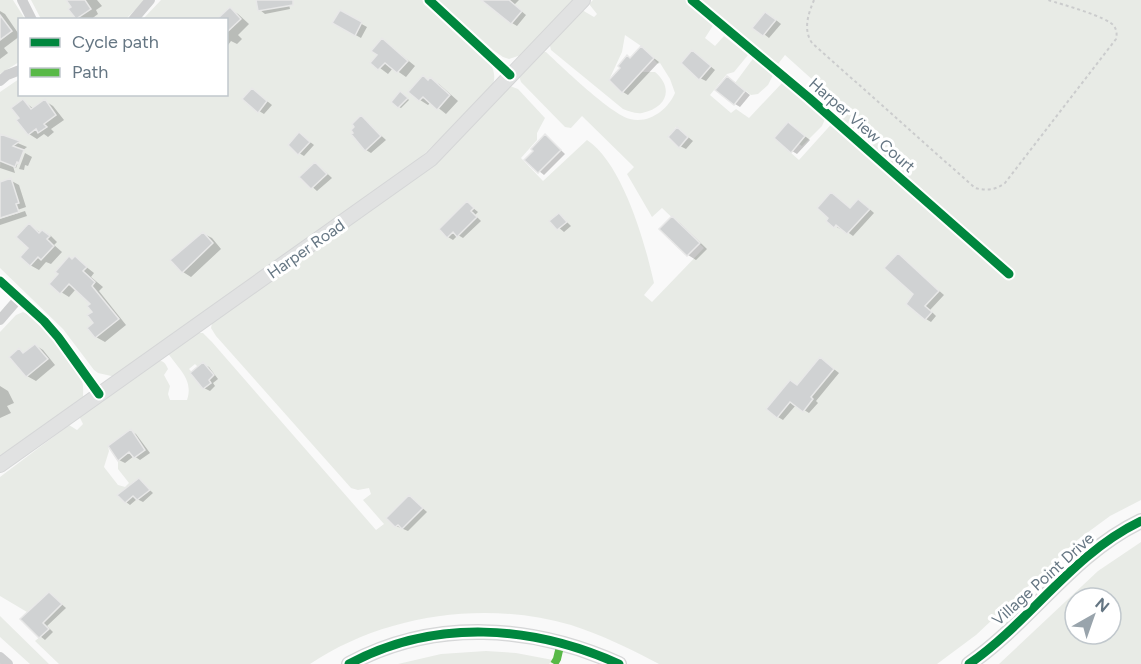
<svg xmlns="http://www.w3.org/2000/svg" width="1141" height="664" font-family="Figtree,sans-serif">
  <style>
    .green { fill: #e8ebe6; fill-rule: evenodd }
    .shadow { fill: #0003 }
    .building { fill: #d0d2d3; stroke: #e8e8e8; stroke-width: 1.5 }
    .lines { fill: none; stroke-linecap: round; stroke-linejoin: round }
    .secondary-casing { stroke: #d5d6d7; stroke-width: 16 }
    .path { stroke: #cbcccd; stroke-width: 2; stroke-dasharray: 3 3; stroke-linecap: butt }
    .street { stroke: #cecfd0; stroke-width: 10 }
    .secondary { stroke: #e1e2e2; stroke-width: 14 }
    .quiet { stroke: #58b947; stroke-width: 8; stroke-dasharray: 15 8; stroke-linecap: butt }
    .cycleway-casing { stroke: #fff; stroke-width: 13 }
    .cycleway { stroke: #00873e; stroke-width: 9 }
    .labels { text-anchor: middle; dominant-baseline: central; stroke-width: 6; stroke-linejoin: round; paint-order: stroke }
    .street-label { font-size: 16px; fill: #657683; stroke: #fff }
  </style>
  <rect width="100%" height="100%" fill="#f9f9f9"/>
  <path class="green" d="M0,0H13L25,19L20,20L19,62L0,74Z
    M31,0H145L125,20L41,19Z
    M161,0H423L490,62C495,73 496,79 491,89L412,166L116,377L98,373L94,370L63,329L0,268V92L19,79L20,94H226V20L143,19Z
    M438,0H575L524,54L509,59L503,57L493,50Z
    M593,0H1141V500L1110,516L1076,541L976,635L937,664H659C631,649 602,635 571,625C486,600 384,614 310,664H59L35,641L49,629L43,623L61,604L49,592L27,612L0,596V477L69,425L77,430L83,424L79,416L158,360C164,361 166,364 168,369L164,375L170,386L168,394L170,400H187C194,379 178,369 168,353L198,333H203L212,342L376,530L384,524L363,500L371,494L369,488L358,490L351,488L216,336L211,328L212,323L415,179L510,86L518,89L545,118L537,133V140L521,158L543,181L587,140C623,164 645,243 654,283L644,295L652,302L704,248L662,208L652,217L627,174L634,167L582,116L571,128L565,127L521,82L519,76L542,52H546C562,67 612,115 630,119C650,124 668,109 675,93L670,79L660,63L658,64L641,46L625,35L622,52L609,80L622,93L641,72H655C674,88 667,108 642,113C635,114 629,111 623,109L551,50L550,46L551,42L582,10L594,17L597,14L589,4ZM719,16L778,64L785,55L845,109L799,160L774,138L789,122L805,136L799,144L802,146L822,126L825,119L783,82L749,118L736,109L731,113L710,95L727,74L734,72L748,55L724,36L715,46L705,38ZM676,127L689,138L679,147L668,138ZM559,213L567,222L558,230L549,221ZM203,362L214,375L209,380L192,372L189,369L195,364L198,367ZM131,430L145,450L134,458L129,452L118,461V469L129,483L125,487L118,485L104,467L109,451L108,446ZM139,478L149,489L137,500L127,489Z
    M755,56L774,73L768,85L758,94L751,95L735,83Z
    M23,312C40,319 74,361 81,379C84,384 83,392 83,397L0,456V332L16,315Z
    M1141,542V664H999L1098,571ZM1075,598H1111V634H1075Z
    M0,616L49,664H30L0,637Z
    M486,651L516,653L553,660L549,664H398L441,654Z"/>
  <path class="shadow" d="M68,0H97L102,6L96,10L98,14L90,20H79Z
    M258,0H288L290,9L265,14L260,10Z
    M492,0H519L514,5L526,15L517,26L512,23Z
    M230,9L238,14L249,24L238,35L242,39L237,44L231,41L228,45L226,20Z
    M0,11L5,14L20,36L4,48L8,53L0,59Z
    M340,12L367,27L361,38L334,23Z
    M771,16L781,24L769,38L755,27Z
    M383,40L415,66L406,77L393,68L388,74L372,62L379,55Z
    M641,48L659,62L628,95L623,92L630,59Z
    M693,52L715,70L706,81L700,78Z
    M423,77L439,84L458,101L446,114L431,102L428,105L420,100Z
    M732,81L750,95L740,107L735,104Z
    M257,93L272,105L264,114L259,111Z
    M403,94L409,100L401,108L399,107Z
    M23,101L34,109L45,101L53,106L64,120L51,129L54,132L48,137L44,134L37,139L29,134L21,118Z
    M361,117L386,140L371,153L366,150L353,135Z
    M789,124L810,140L797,154L792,151Z
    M682,132L693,141L686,149L680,146Z
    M300,134L314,145L304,156L299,153Z
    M1,136L27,147L22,151L16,168L13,166L15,173L0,168Z
    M546,136L565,154L544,175L539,171Z
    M25,153L32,157L28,166L25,165L24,170L19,169Z
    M316,163L332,178L317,191L301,177Z
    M10,180L19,185L26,207L0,216V183Z
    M832,194L851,209L864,204L874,213L853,236L842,228L840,229L835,226Z
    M467,203L478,212L475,215L481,221L463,238L458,235L453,240L448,237Z
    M25,211L27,216L0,225V219Z
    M559,214L571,226L564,232L551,221Z
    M672,218L680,223L707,249L696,260L688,255Z
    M29,225L41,233L43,231L51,236L57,242L54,245L62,252L51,264L46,262L39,270L30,265Z
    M204,234L212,238L221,249L191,277L183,272L172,260Z
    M898,255L944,295L930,310L936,316L931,322L926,319Z
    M75,258L94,273L91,277L103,287L99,291L126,325L105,342L96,337L89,328L95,323L93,304L76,289L69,297L61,292Z
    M35,345L43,350L55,365L36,381L27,376L19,350L25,354Z
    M825,362L839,373L816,401L818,403L809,413L796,405L783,420L778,417L798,386Z
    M203,364L209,367L218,379L213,383L215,386L210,391L204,388Z
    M0,386L8,391L14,403L7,406L11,413L0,418Z
    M131,431L136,434L150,453L140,460L134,456L125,463L119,460Z
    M139,480L153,493L143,502L137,499L130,505L126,502Z
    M410,497L427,512L408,531L396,526Z
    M49,593L66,608L47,626L53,632L45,640L40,636Z"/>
  <path class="building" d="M66,0H85L91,9L76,19L68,9L71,7Z
    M256,0H293V5L258,11Z
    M481,0H509L522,11L511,24Z
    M230,7L241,19L226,33V20H216Z
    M340,10L362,22L355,36L332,23Z
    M765,12L776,20L763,36L752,28Z
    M0,15L12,31L0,40Z
    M382,38L408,61L397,73L385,63L378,70L370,63L377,55L371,51Z
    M641,46L654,58L622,93L609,80L620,68L618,66L627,55L630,58Z
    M692,50L711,66L699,80L681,63Z
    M423,75L428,80L430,77L450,95L437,110L423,97L419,101L408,92Z
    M727,76L745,91L734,105L715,90Z
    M252,88L267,101L258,113L242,99Z
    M400,91L408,98L398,108L391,102Z
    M23,99L31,109L45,99L56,115L44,124L47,127L38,133L36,129L28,135L16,120L19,118L11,108Z
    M361,115L381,136L365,151L351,134L353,133L351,130L354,127L352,124Z
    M788,122L805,136L791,153L774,138Z
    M677,127L688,137L679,148L668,137Z
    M299,132L310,142L298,155L288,145Z
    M0,134L20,141L13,146L24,150L19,163L17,162L15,167L0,161Z
    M545,134L561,150L538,173L524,160L533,151L531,149Z
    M315,162L327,174L311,189L299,177Z
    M11,178L19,203L16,204L19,212L0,218V182Z
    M831,192L850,208L858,199L870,209L847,234L836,225L834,228L826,221L828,218L817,208Z
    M467,201L474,208L471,211L477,217L457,237L453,232L447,238L439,229Z
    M559,213L567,222L557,230L549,221Z
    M672,216L700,243L687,256L659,229Z
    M29,223L39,233L42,230L50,236L47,239L54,246L41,260L38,257L30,266L20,257L28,248L16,237Z
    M203,232L213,243L182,273L170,260Z
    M898,253L939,291L925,306L932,312L925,320L906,304L913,294L884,268Z
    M69,256L72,259L75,256L87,267L83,271L95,282L92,286L119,319L95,338L87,328L93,323L87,315L92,312L87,306L90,304L69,284L60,294L49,284L58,274L55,272Z
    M35,344L48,359L26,377L9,357L19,348L23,353Z
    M820,357L834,369L811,397L813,399L803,412L790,402L777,418L766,409L790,380L797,385Z
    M203,362L214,375L209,380L211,383L203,389L190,373Z
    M131,429L145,450L134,458L129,452L118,461L108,446Z
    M139,478L150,490L137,500L133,496L125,503L117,495Z
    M409,495L423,508L402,529L398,525L395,527L386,518Z
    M49,592L62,604L43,623L49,629L39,638L20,619Z"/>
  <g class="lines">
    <defs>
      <path id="secondary" d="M0,465L431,159L583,0
        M349,664C435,618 532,625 619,664
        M969,664C1031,621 1072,554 1141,521"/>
    </defs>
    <use href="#secondary" class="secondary-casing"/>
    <path class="path" d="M814,0C808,14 803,30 812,43L975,188C986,191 996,190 1005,183L1116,39C1117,35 1117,30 1114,26C1108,17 1061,4 1048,0"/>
    <path class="street" d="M22,0L32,20
      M429,0L510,75
      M692,0L809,98L1009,274
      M133,20L150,0
      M0,81L7,75L20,70
      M0,281L44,321L58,337L99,394
      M0,320L19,298
      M0,657L8,664"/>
    <use href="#secondary" class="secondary"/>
    <path class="quiet" d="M554,664L557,659L561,642"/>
    <defs>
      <path id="cycleway" d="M429,0L510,75
        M692,0L809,98L1009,274
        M0,281L44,321L58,337L99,394
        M349,664C435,618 532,625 619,664
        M969,664C1031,621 1072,554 1141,521"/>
    </defs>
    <use href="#cycleway" class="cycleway-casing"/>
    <use href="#cycleway" class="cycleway"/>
  </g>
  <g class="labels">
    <g class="street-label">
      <text transform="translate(862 125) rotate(41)">Harper View Court</text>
      <text transform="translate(306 249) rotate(-35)">Harper Road</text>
      <text transform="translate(1043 579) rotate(-42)">Village Point Drive</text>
    </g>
  </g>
  <rect x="18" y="18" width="210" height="78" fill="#ffffff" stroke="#c1c8cd" stroke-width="1.5"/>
  <rect x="30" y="38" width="30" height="9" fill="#00873e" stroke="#c1c8cd" stroke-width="1.5"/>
  <text x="72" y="48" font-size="18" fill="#657683">Cycle path</text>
  <rect x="30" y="68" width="30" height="9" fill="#58b947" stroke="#c1c8cd" stroke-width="1.5"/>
  <text x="72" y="78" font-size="18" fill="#657683">Path</text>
  <g transform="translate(1093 616) rotate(40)"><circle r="28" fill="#ffffff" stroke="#c1c8cd" stroke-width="1.5"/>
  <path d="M0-4.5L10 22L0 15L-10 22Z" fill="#99a4ac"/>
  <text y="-9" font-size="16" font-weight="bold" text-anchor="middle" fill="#657683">N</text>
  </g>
</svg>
